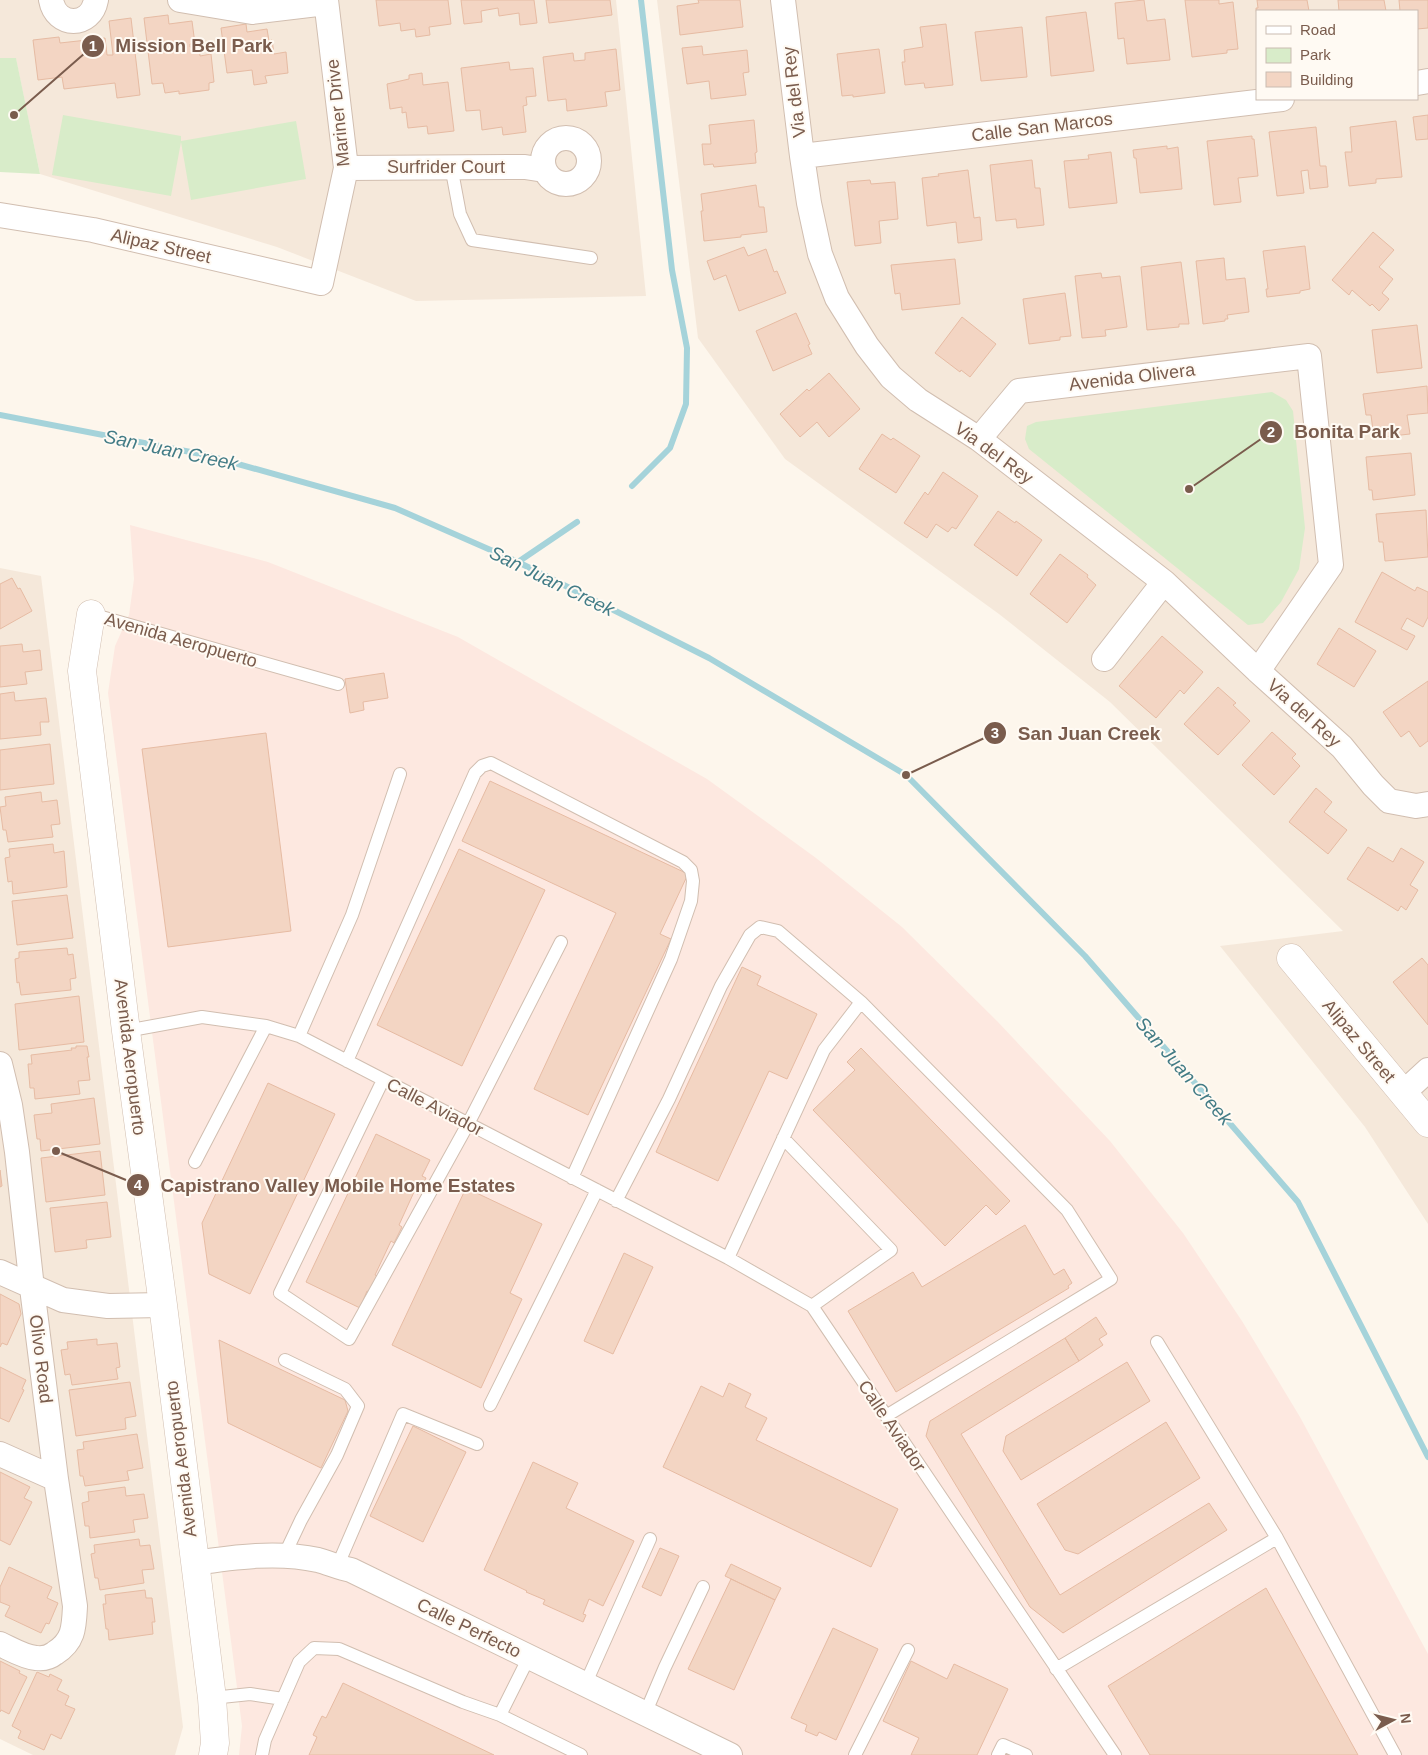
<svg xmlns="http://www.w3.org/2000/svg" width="1428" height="1755" font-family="Helvetica,sans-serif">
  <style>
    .residential { fill: #f5e8da; fill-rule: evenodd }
    .commercial { fill: #fde8e0 }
    .green { fill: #d8ecc9 }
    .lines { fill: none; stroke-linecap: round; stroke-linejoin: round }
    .stream { stroke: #a5d3da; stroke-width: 6 }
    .building { fill: #f3d5c3; stroke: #e6bba3 }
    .service-casing { stroke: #d1beb0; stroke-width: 14 }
    .minor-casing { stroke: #d1beb0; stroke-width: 26 }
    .tertiary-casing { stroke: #d1beb0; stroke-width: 29 }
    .service { stroke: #fff; stroke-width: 12 }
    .minor { stroke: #fff; stroke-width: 24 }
    .tertiary { stroke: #fff; stroke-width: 28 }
    .labels { text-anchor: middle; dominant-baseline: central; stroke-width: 4; stroke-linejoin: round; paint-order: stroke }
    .street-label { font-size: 18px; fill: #7a5c4d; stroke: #fffaf3 }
    .water-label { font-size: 19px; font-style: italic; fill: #437c86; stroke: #fffaf3 }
    .leader { fill: none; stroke: #7a5c4d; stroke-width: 2 }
    .callout-dot { fill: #7a5c4d; stroke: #fffaf3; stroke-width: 2 }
    .mark-label { font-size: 15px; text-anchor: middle; font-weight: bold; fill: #fff }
    .callout-label { font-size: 19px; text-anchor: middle; font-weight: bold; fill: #7a5c4d; stroke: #fffaf3; stroke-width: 4; stroke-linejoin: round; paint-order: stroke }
  </style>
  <rect width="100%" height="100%" fill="#fdf6ec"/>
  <path class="residential" d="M0,0H616L646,296L416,301L277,247L40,174L16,59L0,58Z
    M657,0H1428V1224L1365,1127L1220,946L1343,931L1110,702L999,614L785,459L698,338ZM1257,11H1417V99H1257Z
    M0,568L41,576L183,1727L175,1755H33L0,1739Z"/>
  <path class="commercial" d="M130,525L268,562L458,637L707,779L816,858L902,927L997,1021L1110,1141L1183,1233L1242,1321L1300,1417L1428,1654V1755H239L242,1726L108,693L115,646L129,615L134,579Z"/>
  <path class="green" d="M0,58H16L40,174L0,172Z
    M63,115L181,136V141L296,121L306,179L191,200L181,142L171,196L52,175Z
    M1272,392L1286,400L1293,411L1305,528L1299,569L1281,602L1263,623L1248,625L1029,449L1025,439L1027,426L1036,422Z"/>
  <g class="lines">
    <path class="stream" d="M0,415L206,455L395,508L518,562L709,658L906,775L1085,956L1298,1202L1428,1457
      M632,486L670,448L686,404L687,348L672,270L641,0
      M518,562L577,522"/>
  </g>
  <path class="building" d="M376,0H448L451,24L429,27L430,35L416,37L415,29L401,31L400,23L379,26Z
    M461,0H534L537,23L520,25L519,13L499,16L498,8L481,11L482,22L464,24Z
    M546,0H610L612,15L549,23Z
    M698,0H740L743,27L680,35L677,6L699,3Z
    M1144,0L1147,21L1165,19L1170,60L1127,64L1124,38L1118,39L1115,3Z
    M1185,0H1219V4L1233,2L1238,49L1227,50V53L1192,57Z
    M1257,0H1307L1309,11H1257V17L1256,8H1258Z
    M1338,0H1384L1386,11H1339Z
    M1399,0H1428V28L1417,29V11H1400Z
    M1086,12L1094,71L1051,76L1046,17Z
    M168,15L169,24L192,21L195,44H190V47L199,45L200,56L211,54L214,82L209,83V90L179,94V91L165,93L163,83L152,84L144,18Z
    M131,18L140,95L117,98L115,83L64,89L62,77L38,80L33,40L59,37L60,43L105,38L107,55H113L109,21Z
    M246,24L247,32L267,29L269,41L272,40L274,54L286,52L288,73L265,76L267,83L254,85L252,70L227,73L221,28Z
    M946,24L953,85L925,88L924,83L905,85L902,62H905L904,50L923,47L920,27Z
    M1022,27L1027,77L981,81L975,32Z
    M702,46L703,55L747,50L749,72L743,73L746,95L711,99L709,81L687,84L682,48Z
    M616,49L620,90L605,92L607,106L567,111L566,99L548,101L543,57L573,53L574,61L585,60V53Z
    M879,49L885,93L853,97V95L842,96L837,54Z
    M509,62L510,70L533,68L536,96L526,97L527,105L523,106L526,132L503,135L502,127L482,130L480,110L466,111L461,68Z
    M422,73L423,85L448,82L454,131L428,134L427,126L408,128L406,112L402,113V107L390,109L387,84L409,79V75Z
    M1428,115V139L1416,140L1413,117Z
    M754,120L757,152L755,153L756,163L714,167L713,164L704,165L702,144H711L709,125Z
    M1396,121L1402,177L1376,179V183L1349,186L1345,152H1352L1350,127Z
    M1316,127L1320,166H1326L1328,187L1310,189L1308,170L1301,171L1304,193L1277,196L1269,132Z
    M1252,136V139H1254L1258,176L1238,178L1241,202L1214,205L1207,141Z
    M1167,146V149L1178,147L1182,189L1140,193L1136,158H1134L1133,150Z
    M1111,152L1117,203L1069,208L1064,161L1089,159L1088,155Z
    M1032,160L1035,188H1040L1044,225L1017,228L1016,219L996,221L990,165Z
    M968,170L974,218L980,217L982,240L958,243L956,222L927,226L922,178L939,176L938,174Z
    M870,180L871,184L895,182L898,219L879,221L881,243L855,246L847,182Z
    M756,185L759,207H764L767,232L741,235V237L704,241L701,211H703L701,194Z
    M1373,232L1394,250L1379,267L1393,279L1382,293L1389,299L1379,311L1372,304L1370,306L1352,290L1349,295L1332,280Z
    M1305,246L1310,289L1300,291V293L1267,297L1266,289H1268L1263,251Z
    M744,247L748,256L766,249L774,272L777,271L786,293L739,311L726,275L714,280L707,261Z
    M1224,258L1226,280L1245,278L1249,312L1227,315L1228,319H1225V321L1203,324L1196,261Z
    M955,259L960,304L902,310L900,293L895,294L891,265Z
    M1181,262L1189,324H1179V327L1147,330L1141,267Z
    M1101,273L1102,278L1120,276L1127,327L1105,330L1106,336L1082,338L1075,276Z
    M1065,293L1071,336L1060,337V340L1029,344L1023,299Z
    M796,313L810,344L808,345L812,354L773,371L756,331Z
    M962,317L996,344L970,377L961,370L960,372L935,353Z
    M1417,325L1422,368L1377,373L1372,330Z
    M829,373L860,409L829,437L817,422L800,437L780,414L807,389L809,391Z
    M1427,386L1428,413L1407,415L1410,434L1374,438L1371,415H1366L1363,394Z
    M882,434L891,440L893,438L920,456L896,493L859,469Z
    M1411,453L1415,495L1373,500L1372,490H1369L1366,457Z
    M943,472L978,496L956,529L952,527L948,532L936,524L927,538L904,523L925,492L928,495Z
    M1426,510L1428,557L1385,561L1383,542H1379L1376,514Z
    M998,511L1015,523L1016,521L1042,540L1017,576L974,545Z
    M1060,554L1088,575L1087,577L1096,585L1067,623L1030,594Z
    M1382,572L1415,591L1417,587L1428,592V617L1423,627L1407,618L1401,629L1415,636L1407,650L1355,622Z
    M12,578L18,589L20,588L32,611L0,629V584Z
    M1339,628L1376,651L1354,687L1317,664Z
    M1162,636L1203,672L1184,694L1180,690L1156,718L1119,686Z
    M22,644L23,652L40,650L42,670L25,672L27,684L0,687V646Z
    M384,673L388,698L363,702L364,710L350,713L345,679Z
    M1428,681V741L1420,747L1409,731L1401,737L1383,712Z
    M1218,687L1236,703L1233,705L1250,721L1218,755L1184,724Z
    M14,692L15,701L46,698L49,722H40L41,735L0,739V694Z
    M1272,732L1296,754L1292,758L1300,766L1274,795L1242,765Z
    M266,733L291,931L168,947L142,749Z
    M50,744L54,784L0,790V750Z
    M490,781L688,874L660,934L671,939L588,1115L534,1089L616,913L462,841Z
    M1316,788L1332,802L1324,812L1347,830L1328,854L1289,822Z
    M41,792L42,802L57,800L60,824L51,825L53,837L8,842L6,830H3L0,807L6,806L5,797Z
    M53,844L54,853L64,851L67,887L13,894L12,881L8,882L5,858L10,857L9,849Z
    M1368,847L1393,862L1401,848L1424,862L1410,885L1418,890L1406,910L1401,906L1398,911L1347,879Z
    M459,849L545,890L462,1066L377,1025Z
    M67,895L73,938L17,945L12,901Z
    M67,948L68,955L73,954L76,978L70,979L71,990L21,995L19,982L17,983L15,959L19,958V952Z
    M1422,958L1428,965V1025L1393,982Z
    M742,967L761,976L757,985L817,1014L787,1079L769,1071L718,1181L656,1152Z
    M79,996L84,1042L19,1050L15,1004Z
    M76,1046H87L89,1057H87L90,1080L78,1081L80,1094L35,1099L34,1088H30L28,1064H32L31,1055L72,1050L71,1048H76Z
    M861,1048L1010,1201L996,1215L986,1205L945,1246L813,1110L855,1070L847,1062Z
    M268,1083L335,1114L250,1294L209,1274L202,1223Z
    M94,1098L100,1144L41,1151L40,1139H37L34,1115L52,1113L51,1104Z
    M376,1134L430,1160L422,1176L426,1178L418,1194L414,1192L399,1225L402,1227L394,1243L391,1241L375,1275L378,1276L371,1293L367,1291L360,1308L306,1282Z
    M100,1151L105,1195L46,1202L41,1158Z
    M0,1170L2,1186L0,1187Z
    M466,1188L542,1224L510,1293L522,1299L481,1388L392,1345Z
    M107,1202L111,1237L86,1240L87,1248L55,1252L50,1208Z
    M1025,1225L1054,1275L1064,1269L1072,1283L1068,1286L1069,1288L896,1392L848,1311L913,1272L922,1287Z
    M624,1253L653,1267L613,1354L584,1341Z
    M0,1294L19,1304L21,1314L7,1345L2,1343L0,1347Z
    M1096,1317L1107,1334L1099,1339L1103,1345L1079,1361L1065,1338Z
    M1065,1338L1079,1361L961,1434L1060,1595L1209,1503L1227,1530L1063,1633L1030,1607L926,1436L930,1421Z
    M97,1339V1345L117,1343L120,1367L116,1368L118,1379L72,1385L70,1374L65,1375L61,1350L68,1349L67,1342Z
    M219,1340L345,1400L348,1411L321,1468L228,1423Z
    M1127,1362L1150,1401L1021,1480L1003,1451L1006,1436Z
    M0,1367L26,1380L22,1389L24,1390L9,1422L0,1418Z
    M130,1382L136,1416L125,1418L126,1429L76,1436L69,1390Z
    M729,1383L751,1394L745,1407L767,1418L756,1440L898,1509L871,1567L663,1467L701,1386L723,1397Z
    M1166,1422L1200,1478L1078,1554L1065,1550L1037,1504Z
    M413,1426L466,1452L423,1542L370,1516Z
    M137,1434L143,1468L127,1471L129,1480L85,1486L83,1476H80L77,1450L84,1449L83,1442Z
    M533,1462L578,1483L566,1508L634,1541L603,1606L589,1599L583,1614L586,1615L583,1622L543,1604L545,1600L526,1592L527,1591L484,1570Z
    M0,1472L30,1487L24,1498L32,1502L10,1545L0,1540Z
    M125,1487L126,1496L144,1494L148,1518L133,1520L135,1532L90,1538L89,1526H85L82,1503L89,1501L88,1492Z
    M139,1539L140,1546L150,1545L154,1569L142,1570L144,1583L100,1590L98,1578H95L91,1554L95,1553L94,1545Z
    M660,1548L679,1556L661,1596L642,1587Z
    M731,1564L781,1588L775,1600L725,1576Z
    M9,1567L52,1587L47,1598L58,1603L49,1624L46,1623L41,1633L5,1616L10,1606L0,1602V1587Z
    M731,1579L775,1600L734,1690L688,1669Z
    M1266,1588L1358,1755H1150L1108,1686Z
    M145,1590L146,1598H152L155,1622H152L153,1634L109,1640L108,1629H106L103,1604H106L105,1595Z
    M833,1628L878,1649L836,1740L819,1732L817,1736L805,1731L807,1725L791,1718Z
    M0,1661L20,1671L19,1673L27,1677L9,1714L1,1710L0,1712Z
    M911,1661L947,1679L954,1664L1008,1689L977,1755H911L919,1738L883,1721Z
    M37,1672L49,1677L50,1674L62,1680L57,1690L69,1696L65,1705L75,1709L61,1739L51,1734L44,1750L18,1738L21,1731L12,1726Z
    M343,1683L494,1755H309L317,1737L313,1735L322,1716L326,1718Z"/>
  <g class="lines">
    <defs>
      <path id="service" d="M451,166L460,214L472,240L591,258
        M91,614L338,684
        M126,1031L202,1017L266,1026L299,1036L728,1258L812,1306
        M299,1036L352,915L400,774
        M347,1061L475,773L482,766L491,763L683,862L691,870L693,881L691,901L671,959L572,1178
        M383,1080L280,1293L349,1339L468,1124L561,942
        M783,1138L891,1250L812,1306L1115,1755
        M195,1162L266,1026
        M616,1201L669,1099L721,986L750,935L760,927L778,931L861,1002
        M728,1258L824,1050L861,1002L1067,1210L1111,1279L886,1416
        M1157,1342L1277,1538
        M490,1405L597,1190
        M284,1556L301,1520L337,1455L358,1406L345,1389L285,1360
        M337,1567L403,1414L477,1444
        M1056,1669L1277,1538L1395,1755
        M585,1685L650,1539
        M212,1698L250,1694L283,1699
        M645,1714L665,1667L703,1587
        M500,1715L581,1755
        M262,1755L265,1740L299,1662L314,1648L339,1649L463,1702L500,1715L529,1657
        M855,1755L908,1650
        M998,1755L1003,1745L1026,1755"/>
      <path id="minor" d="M51,0C56,28 91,28 96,0
        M180,0L252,12L326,3
        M783,0L802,156L809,203L820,254L837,298L867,346L891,377L918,400L979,439L1164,582L1258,671L1342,747L1373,785L1389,801L1416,806L1428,804
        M1417,83L1428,81
        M543 161a23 23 0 1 1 46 0a23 23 0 1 1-46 0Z
        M802,156L1282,99
        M346,168L525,167L544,170
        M0,215L93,230L321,283L346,168L326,0
        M979,439L1019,391L1309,356L1331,565L1258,671
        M1104,659L1164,582
        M0,1064L10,1105L17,1152L32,1288L56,1479L75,1606C74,1627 74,1641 55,1653C50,1657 43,1659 36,1658C24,1657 11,1649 0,1644
        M1403,1093L1428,1070
        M0,1272L63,1300L108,1306L163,1305
        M0,1454L56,1479
        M194,1563C234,1557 278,1551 318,1560C329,1563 340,1568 351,1570L730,1755"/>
      <path id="tertiary" d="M91,614L82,671L126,1031L163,1305L212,1698L215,1743L213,1755
        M1291,958L1428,1123"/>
    </defs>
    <use href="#service" class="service-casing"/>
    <use href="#minor" class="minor-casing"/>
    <use href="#tertiary" class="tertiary-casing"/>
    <use href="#service" class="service"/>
    <use href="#minor" class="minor"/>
    <use href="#tertiary" class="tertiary"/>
  </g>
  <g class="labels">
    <g class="street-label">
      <text transform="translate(794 92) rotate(-97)">Via del Rey</text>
      <text transform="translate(338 113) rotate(-96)">Mariner Drive</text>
      <text transform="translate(1042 127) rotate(-7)">Calle San Marcos</text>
      <text x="446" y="167">Surfrider Court</text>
      <text transform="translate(161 246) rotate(13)">Alipaz Street</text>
      <text transform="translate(1132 377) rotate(-7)">Avenida Olivera</text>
      <text transform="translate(994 453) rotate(36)">Via del Rey</text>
      <text transform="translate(181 640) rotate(16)">Avenida Aeropuerto</text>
      <text transform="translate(1304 713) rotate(42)">Via del Rey</text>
      <text transform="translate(1359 1041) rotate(50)">Alipaz Street</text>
      <text transform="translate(130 1057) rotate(83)">Avenida Aeropuerto</text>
      <text transform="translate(435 1107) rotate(27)">Calle Aviador</text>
      <text transform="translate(41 1359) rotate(83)">Olivo Road</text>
      <text transform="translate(892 1426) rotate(56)">Calle Aviador</text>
      <text transform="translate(181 1459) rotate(-97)">Avenida Aeropuerto</text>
      <text transform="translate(469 1628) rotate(26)">Calle Perfecto</text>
    </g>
    <g class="water-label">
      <text transform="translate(171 450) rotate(12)">San Juan Creek</text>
      <text transform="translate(552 581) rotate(26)">San Juan Creek</text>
      <text transform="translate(1184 1071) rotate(49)">San Juan Creek</text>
    </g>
  </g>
  <path class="leader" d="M14 115L93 46M1189 489L1271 432M906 775L995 733M56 1151L138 1185"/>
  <g class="callout-dot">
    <circle cx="14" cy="115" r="5"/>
    <circle cx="1189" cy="489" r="5"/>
    <circle cx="906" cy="775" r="5"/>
    <circle cx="56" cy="1151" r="5"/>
    <circle cx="93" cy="46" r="12"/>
    <circle cx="1271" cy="432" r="12"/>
    <circle cx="995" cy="733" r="12"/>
    <circle cx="138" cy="1185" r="12"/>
  </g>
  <g class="mark-label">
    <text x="93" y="51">1</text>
    <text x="1271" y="437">2</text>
    <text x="995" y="738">3</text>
    <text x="138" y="1190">4</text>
  </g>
  <g class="callout-label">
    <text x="194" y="52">Mission Bell Park</text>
    <text x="1347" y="438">Bonita Park</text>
    <text x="1089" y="740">San Juan Creek</text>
    <text x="338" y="1192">Capistrano Valley Mobile Home Estates</text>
  </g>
  <rect x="1256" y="10" width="162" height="90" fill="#fffaf3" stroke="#cabbb1"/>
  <rect x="1266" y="26" width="25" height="8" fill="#ffffff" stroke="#cabbb1"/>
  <text x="1300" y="35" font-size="15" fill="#7a5c4d">Road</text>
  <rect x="1266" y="48" width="25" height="15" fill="#d8ecc9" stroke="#cabbb1"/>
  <text x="1300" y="60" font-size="15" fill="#7a5c4d">Park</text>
  <rect x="1266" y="72" width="25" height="15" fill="#f3d5c3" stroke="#cabbb1"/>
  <text x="1300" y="85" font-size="15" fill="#7a5c4d">Building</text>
  <g transform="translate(1393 1720) rotate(83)" stroke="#fffaf3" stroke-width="4" paint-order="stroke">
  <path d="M0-4L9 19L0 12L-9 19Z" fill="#7a5c4d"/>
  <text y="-8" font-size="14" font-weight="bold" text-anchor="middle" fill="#7a5c4d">N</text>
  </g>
</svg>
